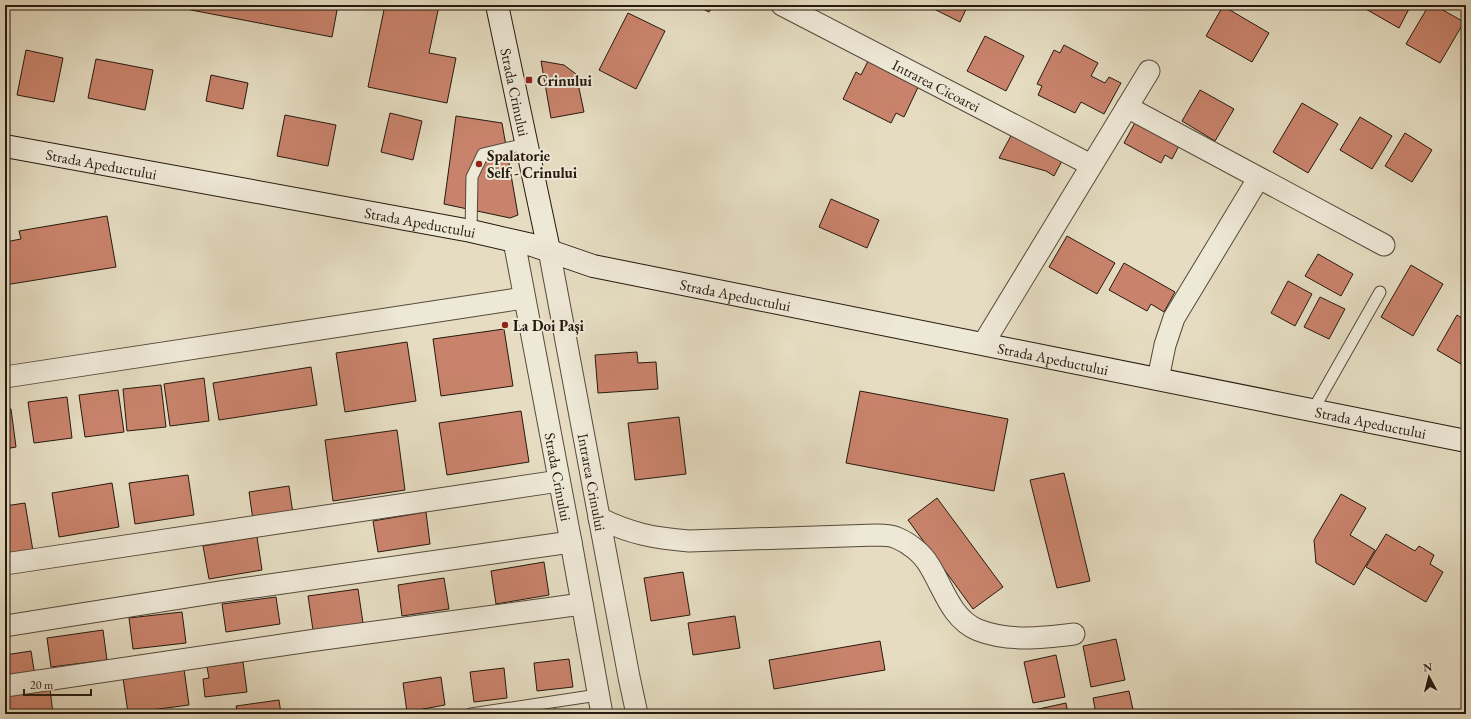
<svg xmlns="http://www.w3.org/2000/svg" width="1471" height="719" font-family="'EB Garamond',serif">
  <style>
    .building { fill: #c9836c; stroke: #25190e }
    .lines { fill: none; stroke-linecap: round; stroke-linejoin: round }
    .lane-casing { stroke: #554a3b; stroke-width: 13 }
    .street-casing { stroke: #554a3b; stroke-width: 23 }
    .secondary-casing { stroke: #25190e; stroke-width: 24 }
    .lane { stroke: #eee8d7; stroke-width: 11 }
    .street { stroke: #eee8d7; stroke-width: 21 }
    .secondary { stroke: #eee8d7; stroke-width: 22 }
    .poi-dot { fill: #8f2418; stroke: #eee8d7; stroke-width: 1.5 }
    .labels { text-anchor: middle; dominant-baseline: central; stroke-width: 4; stroke-linejoin: round; paint-order: stroke }
    .poi-label { font-size: 15px; font-weight: bold; fill: #25190e; stroke: #eee8d7; text-anchor: start }
    .street-label { font-size: 15px; fill: #25190e; stroke: #eee8d7 }
  </style>
  <rect width="100%" height="100%" fill="#e5dcc1"/>
  <filter id="stains"><feTurbulence type="fractalNoise" baseFrequency=".005" numOctaves="4"/><feColorMatrix values="0 0 0 0 .2 0 0 0 0 .09 0 0 0 0 .02 0 0 0 .5 -.17"/></filter>
  <radialGradient id="worn" r=".72"><stop offset=".6" stop-color="#630" stop-opacity="0"/><stop offset="1" stop-color="#630" stop-opacity=".3"/></radialGradient>
  <path class="building" d="M168,5H192L191,10Z
    M192,5H338L332,37L191,10Z
    M385,5L439,6L429,53L456,58L447,103L368,87Z
    M695,5H713L709,12Z
    M926,5H968L960,22Z
    M1366,5H1411L1399,28L1364,8Z
    M1429,5H1434L1464,22L1440,63L1406,44Z
    M1223,6L1269,33L1252,62L1206,36Z
    M628,13L665,31L636,89L599,70Z
    M985,36L1024,56L1006,91L967,71Z
    M1064,45L1098,63L1091,76L1105,83L1109,77L1121,83L1104,114L1081,102L1075,113L1038,95L1042,86L1037,84L1054,50L1060,53Z
    M26,50L63,58L54,102L17,95Z
    M96,59L153,70L145,110L88,98Z
    M869,59L920,83L904,117L896,113L891,123L843,99L856,72L861,75Z
    M541,61L564,65L576,74L584,112L551,118Z
    M211,75L248,83L243,109L206,101Z
    M1200,90L1234,109L1215,141L1182,121Z
    M1302,103L1338,124L1308,173L1273,152Z
    M390,113L422,121L413,160L381,152Z
    M285,115L336,125L328,166L277,156Z
    M456,116L502,123L518,215L510,218L444,204Z
    M1360,117L1392,136L1372,169L1340,150Z
    M1137,119L1181,142L1172,159L1165,155L1161,163L1124,143Z
    M1013,132L1063,159L1054,176L1046,171L999,158Z
    M1405,133L1432,150L1412,182L1385,166Z
    M831,199L879,220L867,248L819,227Z
    M107,216L116,267L5,285V242L21,239L19,231Z
    M1067,236L1115,263L1097,294L1049,267Z
    M1318,254L1353,274L1341,296L1305,276Z
    M1124,263L1175,292L1164,312L1151,304L1147,311L1109,290Z
    M1411,265L1443,284L1413,336L1381,317Z
    M1288,281L1312,294L1295,326L1271,313Z
    M1320,297L1345,309L1329,339L1304,327Z
    M1457,315L1466,321V367L1437,350Z
    M504,329L513,386L441,396L433,339Z
    M407,342L416,401L345,412L336,353Z
    M637,352L638,363L656,362L658,389L598,393L595,355Z
    M311,367L317,405L219,420L213,383Z
    M204,378L209,421L170,426L164,384Z
    M161,385L166,427L127,431L123,389Z
    M118,390L124,432L85,437L79,395Z
    M860,391L1008,419L994,491L846,463Z
    M67,397L72,438L34,443L28,402Z
    M5,409H11L16,447L5,449Z
    M521,411L529,462L447,475L439,423Z
    M679,417L686,474L635,480L628,423Z
    M397,430L405,490L333,501L325,440Z
    M1064,473L1090,581L1057,588L1030,480Z
    M188,475L194,515L135,524L129,483Z
    M112,483L119,527L59,537L52,493Z
    M289,486L293,514L253,520L249,492Z
    M1341,494L1366,508L1350,535L1375,550L1354,585L1316,563L1314,540Z
    M937,498L1003,587L973,609L908,520Z
    M25,503L33,551L5,555V506Z
    M426,512L430,544L378,552L373,521Z
    M1386,534L1415,551L1419,546L1434,555L1430,564L1443,572L1426,602L1366,567Z
    M257,537L262,570L209,579L203,546Z
    M544,562L549,595L496,604L491,571Z
    M683,572L690,615L651,621L644,578Z
    M444,578L449,609L402,616L398,585Z
    M358,589L363,623L313,630L308,596Z
    M276,597L280,624L226,632L222,604Z
    M182,612L186,643L133,649L129,618Z
    M735,616L740,648L693,655L688,623Z
    M103,630L107,660L51,667L47,638Z
    M1116,639L1125,680L1091,687L1083,646Z
    M880,641L885,670L774,689L769,660Z
    M31,651L35,676L5,680V655Z
    M1056,655L1065,697L1033,703L1024,662Z
    M569,659L573,687L537,691L534,663Z
    M243,662L247,692L205,697L203,679L209,678L207,667Z
    M504,668L507,698L474,702L470,672Z
    M184,669L189,705L128,713L123,678Z
    M441,677L445,705L407,712L403,683Z
    M50,689L53,714H5V695Z
    M1129,691L1134,714H1096L1093,698Z
    M279,700L281,714H238L236,706Z
    M1066,703L1068,714H1034V710Z
    M556,709L557,714H523Z"/>
  <g class="lines">
    <defs>
      <path id="lane" d="M471,231L472,177L483,154L526,144
        M1313,410L1380,292
        M471,714L598,695"/>
      <g id="street">
        <path id="s1" d="M782,5L1091,165"/>
        <path d="M1127,107L1384,245"/>
        <path id="s2" d="M514,241L571,542L602,714"/>
        <path id="s3" d="M549,250L629,677L637,714"/>
        <path d="M983,344L1149,71"/>
        <path d="M5,377L524,298"/>
        <path d="M1158,379L1165,345L1174,318L1258,179"/>
        <path d="M599,518C631,534 654,538 689,541L876,535C882,535 891,535 897,538C909,543 922,553 929,565C943,587 951,619 978,630C1009,642 1042,638 1074,634"/>
        <path d="M5,564L559,481"/>
        <path d="M5,626L219,592L571,542"/>
        <path d="M5,686L316,640L582,604"/>
      </g>
      <g id="secondary">
        <path id="s4" d="M497,5L549,250"/>
        <path id="s5" d="M5,146L471,231L532,245L593,266L1466,441"/>
      </g>
    </defs>
    <use href="#lane" class="lane-casing"/>
    <use href="#street" class="street-casing"/>
    <use href="#secondary" class="secondary-casing"/>
    <use href="#lane" class="lane"/>
    <use href="#street" class="street"/>
    <use href="#secondary" class="secondary"/>
  </g>
  <g class="poi-dot">
    <rect x="525" y="76" width="8" height="8" rx="2"/>
    <circle cx="479" cy="164" r="4"/>
    <circle cx="505" cy="325" r="4"/>
  </g>
  <g class="labels">
    <g class="poi-label">
      <text x="537" y="80">Crinului</text>
      <text x="487" y="155">Spalatorie<tspan x="487" dy="17">Self - Crinului</tspan></text>
      <text x="513" y="325">La Doi Pași</text>
    </g>
    <g class="street-label">
      <text stroke="none"><textPath href="#s1" startOffset="174">Intrarea Cicoarei</textPath></text>
      <text stroke="none"><textPath href="#s4" startOffset="89">Strada Crinului</textPath></text>
      <text stroke="none"><textPath href="#s5" startOffset="98">Strada Apeductului</textPath></text>
      <text stroke="none"><textPath href="#s5" startOffset="422">Strada Apeductului</textPath></text>
      <text stroke="none"><textPath href="#s5" startOffset="746">Strada Apeductului</textPath></text>
      <text stroke="none"><textPath href="#s5" startOffset="1070">Strada Apeductului</textPath></text>
      <text stroke="none"><textPath href="#s5" startOffset="1394">Strada Apeductului</textPath></text>
      <text stroke="none"><textPath href="#s2" startOffset="240">Strada Crinului</textPath></text>
      <text stroke="none"><textPath href="#s3" startOffset="236">Intrarea Crinului</textPath></text>
    </g>
  </g>
  <rect width="1471" height="719" fill="none" stroke="#e5dcc1" stroke-width="20"/>
  <rect x="6" y="6" width="1459" height="707" fill="none" stroke="#25190e" stroke-width="2"/>
  <rect x="10" y="10" width="1451" height="699" fill="none" stroke="#25190e"/>
  <g transform="translate(1429 677) rotate(353)" stroke="#eee8d7" stroke-width="3" paint-order="stroke">
  <path d="M0-3L7 15L0 10L-7 15Z" fill="#25190e"/>
  <text y="-6" font-size="11" font-weight="bold" text-anchor="middle" fill="#25190e">N</text>
  </g>
  <path d="M24 689v6h67v-6" fill="none" stroke="#25190e" stroke-width="2"/>
  <text x="30" y="689" font-size="12" fill="#25190e" stroke="#eee8d7" stroke-width="3" paint-order="stroke">20 m</text>
  <rect width="100%" height="100%" filter="url(#stains)"/>
  <rect width="100%" height="100%" fill="url(#worn)"/>
</svg>
